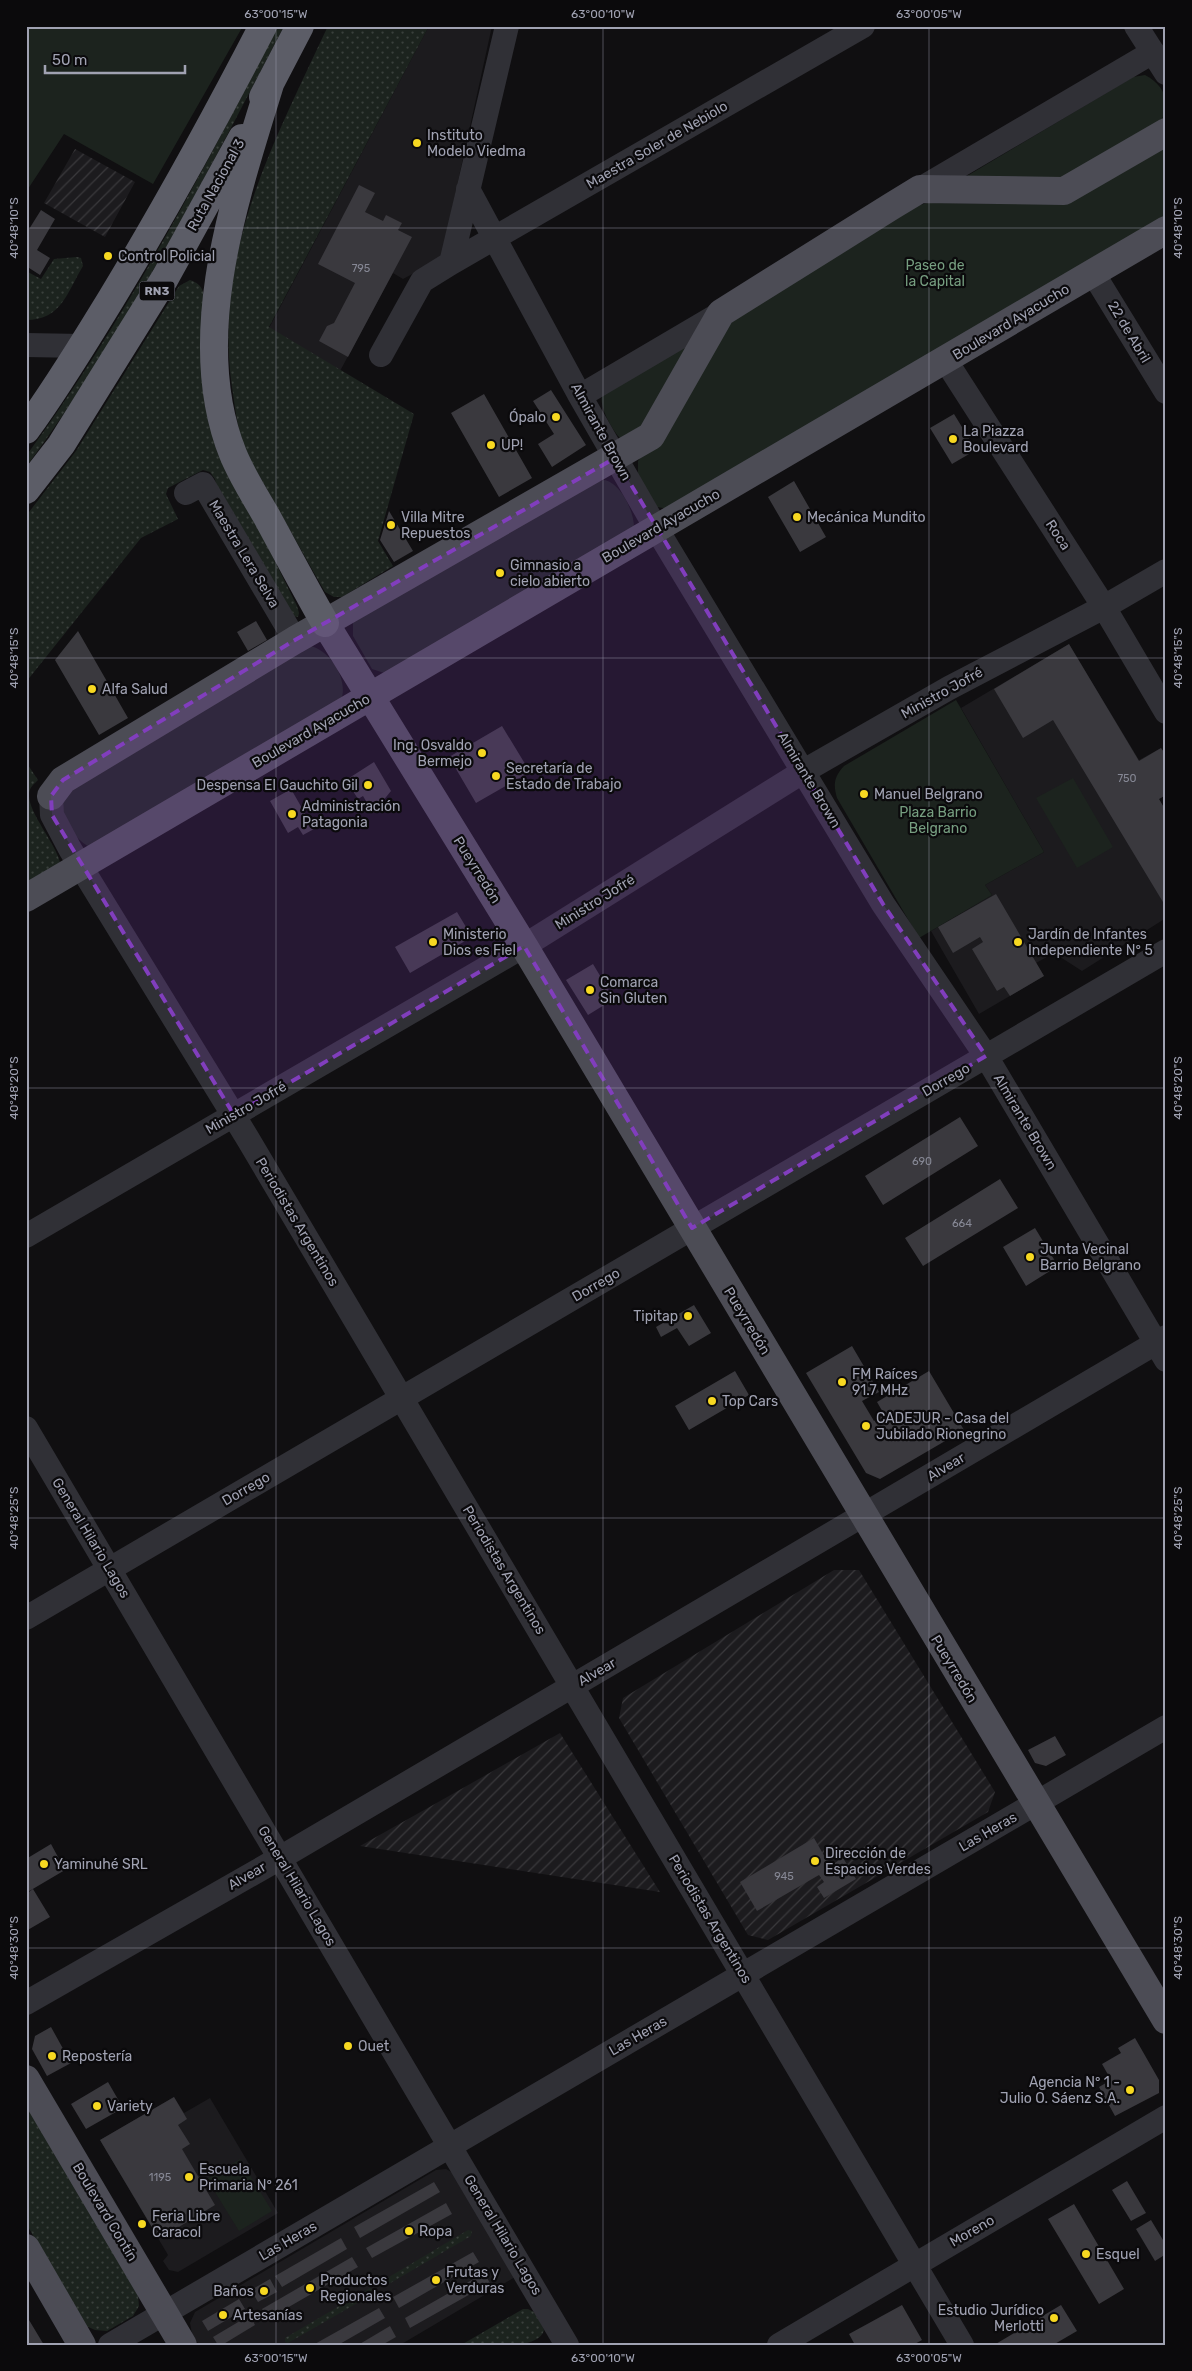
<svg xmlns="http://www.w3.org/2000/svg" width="1192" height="2371" font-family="Rubik,sans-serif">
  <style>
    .built { fill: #1c1b1e }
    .industrial { fill: url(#industrial-furrows) }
    .grass { fill: url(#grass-dots) }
    .green { fill: #1c231e }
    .building { fill: #3a393e }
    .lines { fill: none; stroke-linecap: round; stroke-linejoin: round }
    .minor { stroke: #303036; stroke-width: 24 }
    .major { stroke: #4c4c55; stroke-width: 28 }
    .highway { stroke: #5c5d67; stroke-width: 28 }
    .marked { fill: #813ebd; fill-opacity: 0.2; stroke: #813ebd; stroke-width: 4; stroke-dasharray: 10 6; stroke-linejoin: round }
    .ticks { fill: none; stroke: #a0a2b2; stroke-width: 1; stroke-opacity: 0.45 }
    .poi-dot { fill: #f7d821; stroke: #0b0a0c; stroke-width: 2 }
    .labels { text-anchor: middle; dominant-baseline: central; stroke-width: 4.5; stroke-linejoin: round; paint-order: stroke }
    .number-label { font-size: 11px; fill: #868895 }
    .shield { fill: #0b0a0c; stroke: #737480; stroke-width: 1 }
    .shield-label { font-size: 12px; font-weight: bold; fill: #a0a2b2 }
    .poi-label { font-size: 14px; fill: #a0a2b2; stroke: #0b0a0c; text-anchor: start }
    .street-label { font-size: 14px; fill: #a0a2b2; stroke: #0b0a0c }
    .park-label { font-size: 14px; fill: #769e80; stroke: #0b0a0c }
    .neatline { fill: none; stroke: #a0a2b2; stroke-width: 2 }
    .ticks-label { font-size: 12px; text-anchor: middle; fill: #a0a2b2 }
  </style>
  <defs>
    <pattern id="industrial-furrows" width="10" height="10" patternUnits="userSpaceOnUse" patternTransform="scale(1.25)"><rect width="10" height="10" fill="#1c1b1e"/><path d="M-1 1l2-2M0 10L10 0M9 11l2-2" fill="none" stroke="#3a393c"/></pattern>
    <pattern id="grass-dots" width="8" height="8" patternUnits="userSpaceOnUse" patternTransform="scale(1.25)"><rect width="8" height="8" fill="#1c231e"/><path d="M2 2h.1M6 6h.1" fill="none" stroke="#3a403c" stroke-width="1.8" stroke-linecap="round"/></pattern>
  </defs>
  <rect width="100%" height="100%" fill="#100f11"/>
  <path class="built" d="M429,26H492L441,259L403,279L393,273L340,371L269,328Z
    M1069,644L1139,760L1161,748L1166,755V795L1159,799L1166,811V918L1082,971L1054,953L1036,963L1044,976L979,1014L931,931L992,895L985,885L1044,852L961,708Z
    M174,2097L184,2113L210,2098L278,2213L178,2272L169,2270L163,2261L168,2255L100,2140Z
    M446,2169L457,2175L515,2277L400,2345H199L192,2334L190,2323L195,2312L436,2170Z"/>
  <path class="industrial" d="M75,149L135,182L105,237L44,203Z
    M834,1570H859L995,1792L988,1812L768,1940L748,1935L619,1718L623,1698Z
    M560,1733L660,1892L360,1846L433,1805Z"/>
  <path class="grass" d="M278,26H284C206,177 127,330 26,467V456C124,322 202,173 278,26Z
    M328,26H429L269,327L414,414L378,541L393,566L342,597H334L325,592C306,559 288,526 269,493C261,478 250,462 244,446C237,428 235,406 232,387C213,252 273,144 328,26Z
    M77,257L81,258L83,266C67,292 62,320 26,320V271L41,279L54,259Z
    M190,280C208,286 204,299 202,315L253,517L297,606L299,613L298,617L291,616L217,491L215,479L210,472L203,470L168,488L166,494L178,519L141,538L26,682V516L76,451L179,286Z
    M26,762L38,780C34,784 30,787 29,793C27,811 55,842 60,862L54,871L26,887Z
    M26,2104L138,2295L139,2306L133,2316L107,2331L95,2330L84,2325L26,2223Z
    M468,2230L472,2231L471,2236L387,2285L383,2284L384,2280Z
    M370,2288L373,2290V2294L288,2343L285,2342V2338Z
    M523,2309H528L536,2313L544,2330C538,2352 480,2345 461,2345Z"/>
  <path class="green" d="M26,26H243L153,184L64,134L26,192Z
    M1145,75C1162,84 1172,100 1162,119L1067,176L1051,179L967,176L1133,77Z
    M1166,147V216L669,509L657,507L638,476V461L734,316L915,206L928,203L1061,204Z
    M687,346L645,424L620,438C612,430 597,404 603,393Z
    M605,480C621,484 634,511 634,527L384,673L372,669L353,636V622L598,481Z
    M310,646C331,650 349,681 341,700L90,847C78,842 65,824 62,811C59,803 63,795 68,789Z
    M956,700L1044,852L985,885L992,895L919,938L837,798C833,784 834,777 844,766Z
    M1073,778L1113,847L1077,868L1036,798Z
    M240,2159L272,2211L239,2231L207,2179Z"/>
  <path class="building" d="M359,185L375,193L365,212L383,221L386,215L402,223L398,230L412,237L348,357L319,341L327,326L334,323L355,283L318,264Z
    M41,210L55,219L37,250L50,258L40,275L26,266V234Z
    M551,390L586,445L552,467L538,444L554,434L533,401Z
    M484,394L532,478L499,497L451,413Z
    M954,414L976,450L952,464L930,428Z
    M794,481L826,537L800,552L768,497Z
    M389,511L413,551L394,562L380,540Z
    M256,621L267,640L248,651L237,632Z
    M78,631L128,718L99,735L55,660Z
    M1069,644L1139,761L1161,748L1166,755V795L1159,799L1166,811V907L1053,720L1023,738L994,689Z
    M502,726L530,772L476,803L449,757Z
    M374,762L391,791L373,813L363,796L358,799L346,780Z
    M291,789L314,829L303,835L298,827L288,833L270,801Z
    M996,894L1044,976L1010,996L1004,987L997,991L972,949L983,942L980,937L953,953L938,927Z
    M457,912L472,937L410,973L395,947Z
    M593,964L614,999L588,1015L566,980Z
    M960,1117L978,1146L883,1205L865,1176Z
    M1000,1179L1018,1208L923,1266L905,1238Z
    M1035,1228L1058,1266L1026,1286L1003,1247Z
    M694,1305L711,1333L689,1346L677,1328L661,1337L656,1327Z
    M852,1346L879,1392L862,1401L874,1421L884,1414L877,1402L929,1371L964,1430L880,1479L866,1473L806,1373Z
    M735,1371L749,1395L689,1430L675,1406Z
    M1055,1736L1066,1755L1046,1766L1035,1763L1028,1750Z
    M814,1838L830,1866L843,1858L856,1879L824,1898L817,1887L824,1882L819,1875L757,1911L740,1882Z
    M51,1844L65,1870L26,1893V1859Z
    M33,1889L50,1917L26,1931V1894Z
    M51,2027L71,2063L47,2076L32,2049L35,2036Z
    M1135,2038L1159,2080V2093L1115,2116L1099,2087L1111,2080L1102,2064L1121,2053L1118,2048Z
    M108,2082L123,2108L86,2129L71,2104Z
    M174,2097L187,2119L178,2125L190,2144L182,2149L215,2205L159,2239L100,2140Z
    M1127,2181L1146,2213L1131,2221L1112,2190Z
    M434,2182L440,2192L360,2238L354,2227Z
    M446,2203L452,2214L372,2258L366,2248Z
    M1074,2204L1124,2289L1099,2304L1048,2219Z
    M1151,2220L1166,2245V2254L1155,2261L1136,2229Z
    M341,2238L347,2249L282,2287L275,2276Z
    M473,2252L479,2262L399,2308L393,2297Z
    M352,2257L358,2267L268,2319L262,2309Z
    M484,2273L490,2283L410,2328L405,2318Z
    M270,2279L277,2292L258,2302L251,2290Z
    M239,2299L245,2309L208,2331L202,2321Z
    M902,2305L922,2340L913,2345H855L849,2334Z
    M1061,2305L1077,2331L1053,2345H994Z
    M379,2308L385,2318L338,2345H313Z
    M26,2315L44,2345H26Z
    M250,2315L255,2325L222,2345H218L213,2337Z
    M390,2326L396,2337L382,2345H358Z"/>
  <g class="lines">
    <path class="minor" d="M1136,26L1166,73
      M468,189L580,396L656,528L883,904L986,1056L1166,1360
      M920,189L1153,52
      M451,263L863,26
      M1093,273L1166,392
      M26,345L82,346
      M381,355L422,281L451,263L507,26
      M946,361L1104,607L1166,712
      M580,396L721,313
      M186,493L203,484L295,640
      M51,796L52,815L70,849L248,1139L962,2345
      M26,1236L524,946L804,771L949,688L1104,607L1166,571
      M26,1428L567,2345
      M26,1618L1166,951
      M26,2003L280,1858L1166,1337
      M110,2345L1166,1727
      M779,2345L1166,2117"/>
    <path class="major" d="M325,623L524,946L1166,2020
      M51,796L63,780L295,640L651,436L721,313L892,206L920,189L1064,191L1166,132
      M26,898L1166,230
      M26,2079L183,2345
      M26,2248L82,2345"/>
    <path class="highway" d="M271,81C236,195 186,337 233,454C242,476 255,496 267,517C286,552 305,588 325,623
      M263,97L300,26
      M26,430C57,388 84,343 111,299C165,210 215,119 263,26
      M26,490L61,445L165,278L242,138"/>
  </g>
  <path class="marked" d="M615,458L883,904L986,1056L692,1228L524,946L234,1115L52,815L51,796L63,780L295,640Z"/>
  <path class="ticks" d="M276,26V2345M603,26V2345M929,26V2345M26,228H1166M26,658H1166M26,1088H1166M26,1518H1166M26,1948H1166"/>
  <g class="poi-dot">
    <circle cx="417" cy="143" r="5"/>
    <circle cx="108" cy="256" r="5"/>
    <circle cx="556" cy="417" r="5"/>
    <circle cx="953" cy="439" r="5"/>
    <circle cx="491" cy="445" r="5"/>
    <circle cx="797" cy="517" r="5"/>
    <circle cx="391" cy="525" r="5"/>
    <circle cx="500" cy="573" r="5"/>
    <circle cx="92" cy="689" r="5"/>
    <circle cx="482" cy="753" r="5"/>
    <circle cx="496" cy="776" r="5"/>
    <circle cx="368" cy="785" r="5"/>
    <circle cx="864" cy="794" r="5"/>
    <circle cx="292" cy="814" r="5"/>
    <circle cx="433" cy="942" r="5"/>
    <circle cx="1018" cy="942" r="5"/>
    <circle cx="590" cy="990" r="5"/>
    <circle cx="1030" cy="1257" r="5"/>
    <circle cx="688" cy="1316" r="5"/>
    <circle cx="842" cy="1382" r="5"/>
    <circle cx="712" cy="1401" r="5"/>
    <circle cx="866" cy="1426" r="5"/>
    <circle cx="815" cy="1861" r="5"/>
    <circle cx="44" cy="1864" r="5"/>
    <circle cx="348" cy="2046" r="5"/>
    <circle cx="52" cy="2056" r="5"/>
    <circle cx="1130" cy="2090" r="5"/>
    <circle cx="97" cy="2106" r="5"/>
    <circle cx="189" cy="2177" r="5"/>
    <circle cx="142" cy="2224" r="5"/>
    <circle cx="409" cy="2231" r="5"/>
    <circle cx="1086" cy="2254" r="5"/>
    <circle cx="436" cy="2280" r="5"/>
    <circle cx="310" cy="2288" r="5"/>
    <circle cx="264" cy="2291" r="5"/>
    <circle cx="223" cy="2315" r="5"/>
    <circle cx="1054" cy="2318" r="5"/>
  </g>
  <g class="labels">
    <g class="number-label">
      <text x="361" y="268">795</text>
      <text x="1127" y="778">750</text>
      <text x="922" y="1161">690</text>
      <text x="962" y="1223">664</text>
      <text x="784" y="1876">945</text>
      <text x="160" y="2177">1195</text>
    </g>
    <rect class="shield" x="139.5" y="281.5" width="35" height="19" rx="4"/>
    <g class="shield-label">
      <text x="157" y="291">RN3</text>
    </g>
    <g class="poi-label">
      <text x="427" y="135">Instituto<tspan x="427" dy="16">Modelo Viedma</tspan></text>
      <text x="118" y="256">Control Policial</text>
      <text x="546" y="417" text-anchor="end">Ópalo</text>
      <text x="963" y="431">La Piazza<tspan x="963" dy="16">Boulevard</tspan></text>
      <text x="501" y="445">UP!</text>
      <text x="401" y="517">Villa Mitre<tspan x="401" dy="16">Repuestos</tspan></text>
      <text x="807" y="517">Mecánica Mundito</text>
      <text x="510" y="565">Gimnasio a<tspan x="510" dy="16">cielo abierto</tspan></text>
      <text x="102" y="689">Alfa Salud</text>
      <text x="472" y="745" text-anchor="end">Ing. Osvaldo<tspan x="472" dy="16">Bermejo</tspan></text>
      <text x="506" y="768">Secretaría de<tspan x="506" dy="16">Estado de Trabajo</tspan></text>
      <text x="358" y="785" text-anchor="end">Despensa El Gauchito Gil</text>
      <text x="874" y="794">Manuel Belgrano</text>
      <text x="302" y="806">Administración<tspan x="302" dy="16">Patagonia</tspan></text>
      <text x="443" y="934">Ministerio<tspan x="443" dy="16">Dios es Fiel</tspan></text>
      <text x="1028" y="934">Jardín de Infantes<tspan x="1028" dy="16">Independiente N° 5</tspan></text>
      <text x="600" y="982">Comarca<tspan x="600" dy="16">Sin Gluten</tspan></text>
      <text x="1040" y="1249">Junta Vecinal<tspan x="1040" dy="16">Barrio Belgrano</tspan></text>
      <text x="678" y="1316" text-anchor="end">Tipitap</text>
      <text x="852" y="1374">FM Raíces<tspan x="852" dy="16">91.7 MHz</tspan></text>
      <text x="722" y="1401">Top Cars</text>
      <text x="876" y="1418">CADEJUR - Casa del<tspan x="876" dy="16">Jubilado Rionegrino</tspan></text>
      <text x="825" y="1853">Dirección de<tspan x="825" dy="16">Espacios Verdes</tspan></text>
      <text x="54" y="1864">Yaminuhé SRL</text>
      <text x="358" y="2046">Ouet</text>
      <text x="62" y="2056">Repostería</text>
      <text x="1120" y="2082" text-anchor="end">Agencia N° 1 -<tspan x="1120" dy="16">Julio O. Sáenz S.A.</tspan></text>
      <text x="107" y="2106">Variety</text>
      <text x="199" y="2169">Escuela<tspan x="199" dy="16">Primaria N° 261</tspan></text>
      <text x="152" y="2216">Feria Libre<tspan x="152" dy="16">Caracol</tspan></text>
      <text x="419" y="2231">Ropa</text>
      <text x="1096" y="2254">Esquel</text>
      <text x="446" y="2272">Frutas y<tspan x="446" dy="16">Verduras</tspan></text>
      <text x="320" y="2280">Productos<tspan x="320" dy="16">Regionales</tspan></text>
      <text x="254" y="2291" text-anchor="end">Baños</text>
      <text x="1044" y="2310" text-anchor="end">Estudio Jurídico<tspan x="1044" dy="16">Merlotti</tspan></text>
      <text x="233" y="2315">Artesanías</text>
    </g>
    <g class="street-label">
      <text transform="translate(657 145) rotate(-30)">Maestra Soler de Nebiolo</text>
      <text transform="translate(216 185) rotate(-61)">Ruta Nacional 3</text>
      <text transform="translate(1011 322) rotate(-31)">Boulevard Ayacucho</text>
      <text transform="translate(1129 332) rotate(59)">22 de Abril</text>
      <text transform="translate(601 432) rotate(61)">Almirante Brown</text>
      <text transform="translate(661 526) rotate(-30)">Boulevard Ayacucho</text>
      <text transform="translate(1058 535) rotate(57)">Roca</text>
      <text transform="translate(244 554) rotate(59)">Maestra Lera Selva</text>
      <text transform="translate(942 693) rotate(-29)">Ministro Jofré</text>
      <text transform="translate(311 731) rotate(-30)">Boulevard Ayacucho</text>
      <text transform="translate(809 780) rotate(59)">Almirante Brown</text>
      <text transform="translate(477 870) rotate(58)">Pueyrredón</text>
      <text transform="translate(595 902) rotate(-32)">Ministro Jofré</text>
      <text transform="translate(946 1080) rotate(-30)">Dorrego</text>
      <text transform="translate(246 1108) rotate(-30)">Ministro Jofré</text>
      <text transform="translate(1025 1122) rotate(59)">Almirante Brown</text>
      <text transform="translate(297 1222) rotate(59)">Periodistas Argentinos</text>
      <text transform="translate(596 1285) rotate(-30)">Dorrego</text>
      <text transform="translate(747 1321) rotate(59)">Pueyrredón</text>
      <text transform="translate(946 1467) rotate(-31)">Alvear</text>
      <text transform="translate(246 1489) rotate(-30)">Dorrego</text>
      <text transform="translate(91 1538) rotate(59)">General Hilario Lagos</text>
      <text transform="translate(504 1570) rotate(59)">Periodistas Argentinos</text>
      <text transform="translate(954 1669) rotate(59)">Pueyrredón</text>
      <text transform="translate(597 1672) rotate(-30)">Alvear</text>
      <text transform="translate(988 1832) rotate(-30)">Las Heras</text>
      <text transform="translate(247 1876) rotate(-30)">Alvear</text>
      <text transform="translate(297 1886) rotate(59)">General Hilario Lagos</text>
      <text transform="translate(710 1919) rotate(59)">Periodistas Argentinos</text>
      <text transform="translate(638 2036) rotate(-30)">Las Heras</text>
      <text transform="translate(105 2212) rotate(59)">Boulevard Contín</text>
      <text transform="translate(972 2231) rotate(-30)">Moreno</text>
      <text transform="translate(503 2235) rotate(59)">General Hilario Lagos</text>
      <text transform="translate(288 2241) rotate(-30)">Las Heras</text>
    </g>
    <g class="park-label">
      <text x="935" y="265">Paseo de<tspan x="935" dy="16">la Capital</tspan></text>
      <text x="938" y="812">Plaza Barrio<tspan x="938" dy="16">Belgrano</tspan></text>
    </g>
  </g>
  <rect width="1192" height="2371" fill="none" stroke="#0b0a0c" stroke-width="55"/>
  <path d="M45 65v8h140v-8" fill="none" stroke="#a0a2b2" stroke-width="2.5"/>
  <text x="52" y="65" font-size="15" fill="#a0a2b2" stroke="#0b0a0c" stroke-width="4" paint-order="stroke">50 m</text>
  <rect x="28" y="28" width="1136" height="2316" class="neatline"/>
  <g class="ticks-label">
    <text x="276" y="18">63°00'15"W</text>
    <text x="603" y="18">63°00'10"W</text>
    <text x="929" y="18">63°00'05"W</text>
    <text transform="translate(14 228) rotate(-90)" y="4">40°48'10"S</text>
    <text transform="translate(1178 228) rotate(-90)" y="4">40°48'10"S</text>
    <text transform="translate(14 658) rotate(-90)" y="4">40°48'15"S</text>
    <text transform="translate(1178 658) rotate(-90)" y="4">40°48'15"S</text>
    <text transform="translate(14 1088) rotate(-90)" y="4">40°48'20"S</text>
    <text transform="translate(1178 1088) rotate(-90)" y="4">40°48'20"S</text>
    <text transform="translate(14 1518) rotate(-90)" y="4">40°48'25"S</text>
    <text transform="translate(1178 1518) rotate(-90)" y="4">40°48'25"S</text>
    <text transform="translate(14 1948) rotate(-90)" y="4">40°48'30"S</text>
    <text transform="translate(1178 1948) rotate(-90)" y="4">40°48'30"S</text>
    <text x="276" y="2362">63°00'15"W</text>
    <text x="603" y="2362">63°00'10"W</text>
    <text x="929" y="2362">63°00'05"W</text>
  </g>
</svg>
